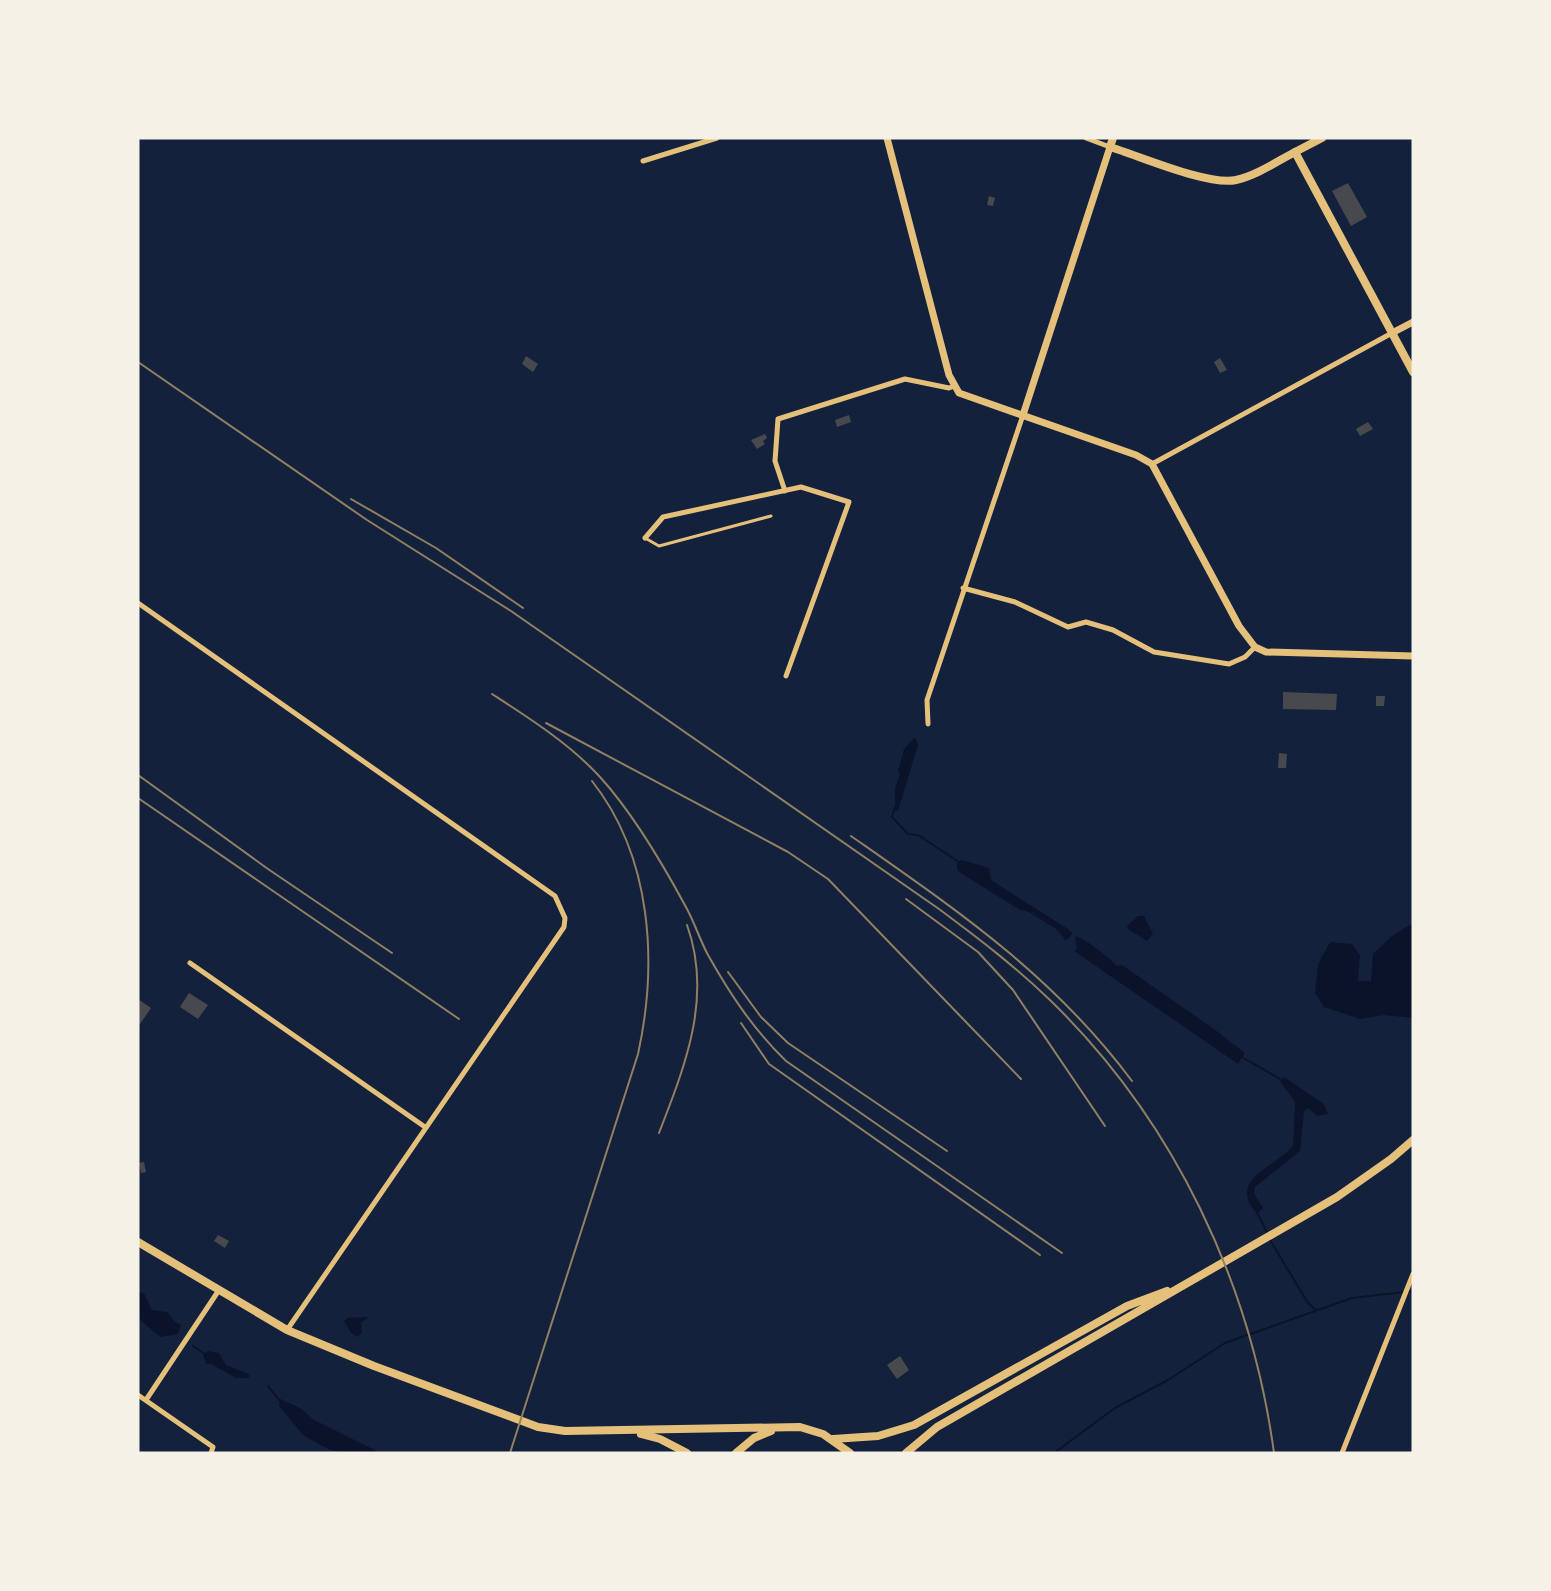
<svg xmlns="http://www.w3.org/2000/svg" width="1551" height="1591" font-family="Arial,sans-serif">
  <style>
    .water { fill: #0b132b }
    .pier { fill: #14213d }
    .lines { fill: none; stroke-linecap: round; stroke-linejoin: round }
    .stream { stroke: #0b132b; stroke-width: 2 }
    .building { fill: #48494c }
    .service { stroke: #e5c07b; stroke-width: 3 }
    .minor { stroke: #e5c07b; stroke-width: 5 }
    .tertiary { stroke: #e5c07b; stroke-width: 7 }
    .secondary { stroke: #e5c07b; stroke-width: 8 }
    .primary { stroke: #e5c07b; stroke-width: 8 }
    .rail { stroke: #918062; stroke-width: 2 }
  </style>
  <rect width="100%" height="100%" fill="#14213d"/>
  <path class="water" d="M915,737L918,745L898,811H895V788L900,774L898,771L904,749Z
    M962,860L989,868L991,880L1068,929L1072,933L1070,938L1065,940L1055,926L1033,912L1020,910L959,872L957,869V862Z
    M1138,916H1144L1153,934L1147,941L1128,929L1127,926Z
    M1413,923V1018L1384,1015L1360,1019L1324,1007L1315,993L1318,964L1330,942L1352,944L1360,955H1372L1393,935Z
    M1075,936C1085,938 1108,957 1117,966L1122,965L1214,1029L1245,1053L1238,1064L1074,951L1077,948Z
    M1284,1077L1324,1104L1328,1114L1317,1116L1308,1108L1304,1111L1300,1151L1255,1187L1254,1193L1263,1208L1257,1214C1227,1178 1273,1169 1293,1146L1295,1102L1280,1081Z
    M138,1292L144,1293L152,1310L167,1312L175,1322L181,1325L178,1334L160,1337L138,1318Z
    M369,1317L361,1323L362,1333L358,1337L351,1333L344,1321L347,1318Z
    M208,1351L219,1353L226,1365L249,1374V1378H236L211,1364H206L203,1355Z
    M280,1399L302,1409L314,1420L381,1453H343L328,1449L303,1435L279,1406Z"/>
  <path class="pier" d="M1360,955H1373L1371,981H1358Z"/>
  <g class="lines">
    <path class="stream" d="M895,806L892,817L908,834L918,835L959,862
      M1027,910L1058,929
      M1240,1056L1282,1080
      M1257,1213L1268,1234
      M1270,1240L1308,1303L1316,1310
      M193,1346L205,1354
      M268,1386L281,1402
      M1054,1453L1115,1408L1168,1380L1225,1343L1352,1298L1413,1291"/>
  </g>
  <path class="building" d="M1348,183L1367,217L1351,226L1332,191Z
    M989,196L995,198L993,206L987,205Z
    M526,356L538,364L533,372L522,364Z
    M1220,358L1227,370L1220,373L1214,362Z
    M849,415L851,422L837,427L835,420Z
    M1368,422L1373,429L1360,436L1356,429Z
    M765,434L767,438L763,441L765,444L757,449L751,440Z
    M1283,692L1337,694L1336,710L1283,709Z
    M1376,696H1385L1384,706H1376Z
    M1279,753L1287,754L1286,768H1278Z
    M189,993L208,1005L198,1019L180,1007Z
    M138,999L151,1008L138,1027Z
    M144,1162L146,1172L141,1173L139,1163Z
    M218,1235L229,1241L225,1248L214,1241Z
    M900,1356L909,1370L897,1379L887,1365Z"/>
  <g class="lines">
    <path class="service" d="M645,538L659,546L771,516"/>
    <path class="minor" d="M1086,138L1110,147
      M643,161L717,138
      M1152,464L1392,333
      M785,491L775,461L778,419L905,379L949,388L954,386
      M645,538L663,517L801,487L849,502L786,676
      M963,588L1015,602L1068,627L1086,622L1113,630L1154,652L1229,664L1245,657L1255,647
      M138,603L555,896L565,918L564,927L287,1330
      M928,724L927,700L1023,415
      M190,963L425,1127
      M138,1395L213,1447L211,1453
      M146,1400L219,1290
      M1342,1453L1413,1274"/>
    <path class="tertiary" d="M887,138L949,375L959,393L1136,455L1152,464L1239,626L1255,647L1266,652L1413,656
      M1392,333L1413,322
      M1023,415L1110,147"/>
    <path class="secondary" d="M1113,138L1110,147C1140,156 1208,186 1236,180C1257,175 1276,162 1295,152"/>
    <path class="primary" d="M1322,138L1295,152L1413,372
      M138,1242L287,1330L374,1366L538,1427L565,1431L800,1427L823,1434L850,1453
      M641,1434L660,1439L687,1453
      M833,1439L878,1436L914,1425L1127,1306L1167,1291
      M736,1453L754,1438L771,1431
      M906,1453L937,1427L1337,1197L1391,1159L1413,1140"/>
    <path class="rail" d="M138,362L367,520L511,611L939,909C978,938 1016,967 1051,1001C1174,1121 1251,1283 1274,1453
      M351,499L436,548L523,608
      M492,694C529,718 570,744 600,777C631,811 665,868 687,909C695,924 700,940 708,955C730,994 753,1029 786,1061L1062,1253
      M546,723L788,852L828,879L1021,1079
      M138,775L268,869L392,953
      M138,798L459,1019
      M851,836C958,911 1053,975 1132,1081
      M906,899L978,952L1013,990L1105,1126
      M728,972L761,1017L788,1043L947,1151
      M741,1023L769,1064L1040,1255
      M659,1133C685,1066 713,997 687,925
      M510,1453L638,1054C658,963 652,857 592,781"/>
  </g>
  <rect width="1551" height="1591" fill="none" stroke="#f6f1e7" stroke-width="279"/>
</svg>
